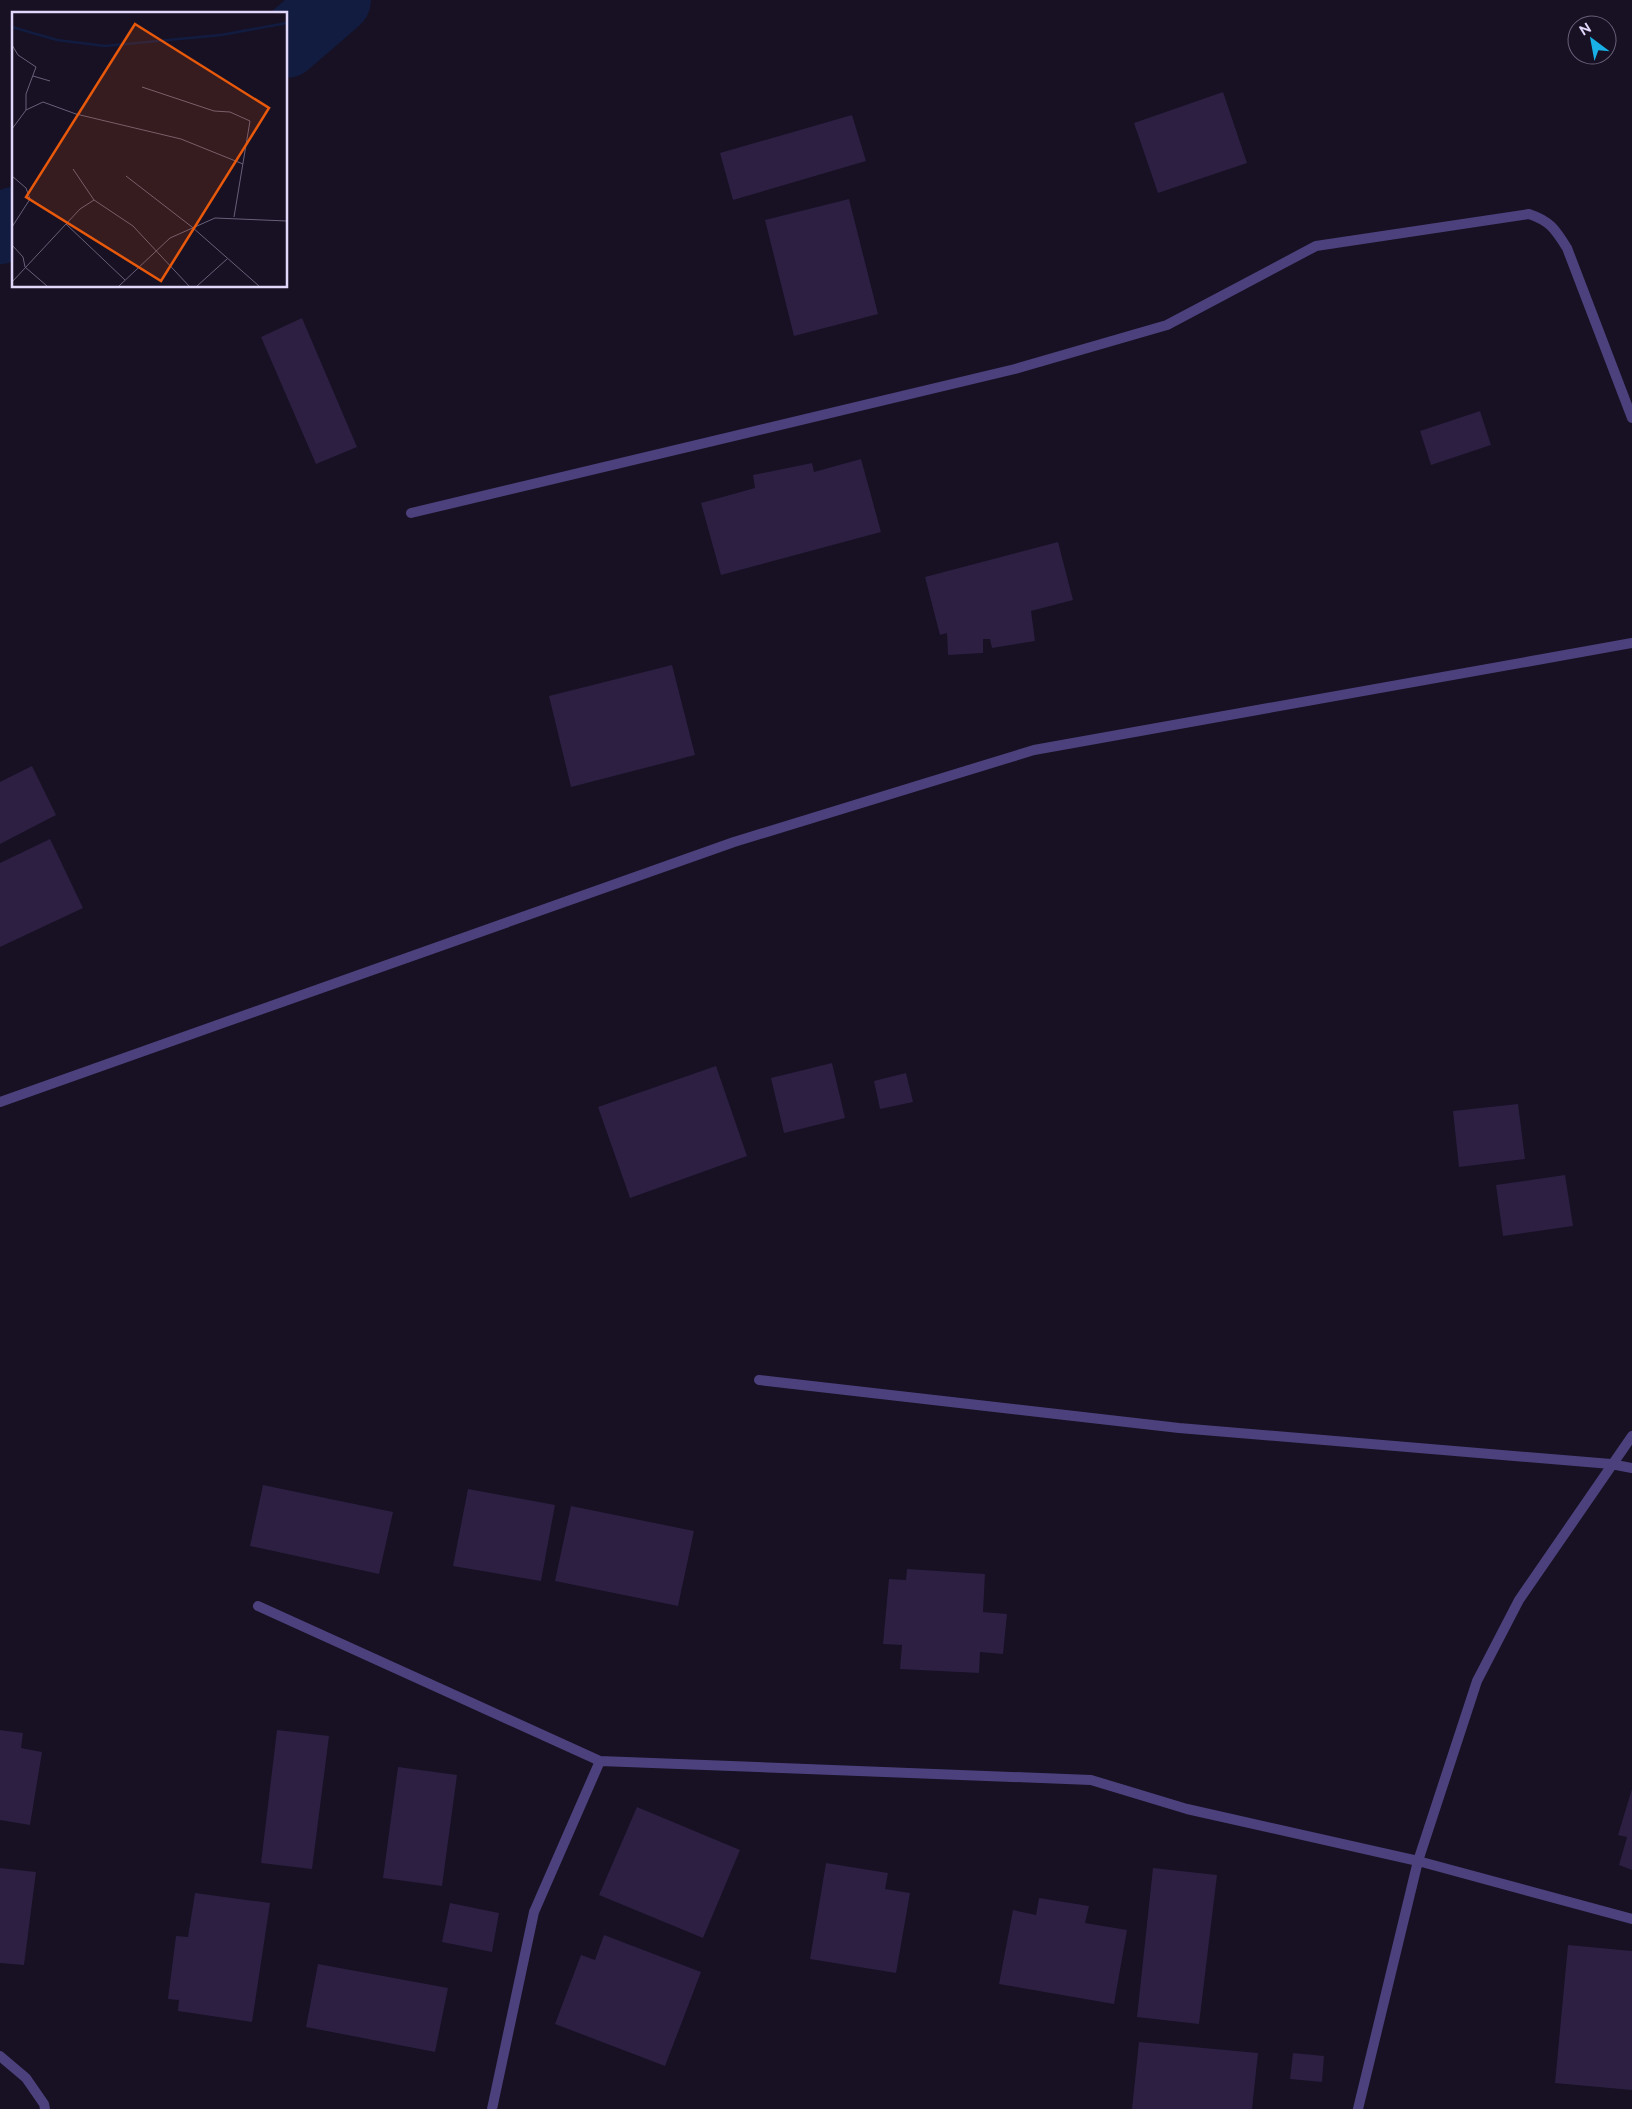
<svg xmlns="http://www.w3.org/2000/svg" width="1632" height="2109" font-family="Raleway,sans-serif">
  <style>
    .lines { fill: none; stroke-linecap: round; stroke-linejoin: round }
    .river { stroke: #121c41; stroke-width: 68 }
    .building { fill: #2c1f42 }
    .street { stroke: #4d417d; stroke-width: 10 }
    .inset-river { fill: none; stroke: #121c41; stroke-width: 2.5 }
    .inset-road { fill: none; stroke: #686079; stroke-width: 1 }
    .view { fill: #e8590c; fill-opacity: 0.15; stroke: #e8590c; stroke-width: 2.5 }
    .inset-edge { fill: none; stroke: #e1d7fb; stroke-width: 2.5 }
  </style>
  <rect width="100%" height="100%" fill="#171123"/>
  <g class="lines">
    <path class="river" d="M286,44L337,0
      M0,230L14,221"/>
  </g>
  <path class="building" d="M1223,92L1247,163L1158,193L1134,123Z
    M852,115L866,161L733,200L720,153Z
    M849,199L878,314L794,336L765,220Z
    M302,318L357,447L316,464L261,337Z
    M1480,411L1491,445L1431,465L1420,431Z
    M861,459L881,532L721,575L701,503L755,488L753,475L812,463L814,472Z
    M1058,542L1073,600L1031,611L1035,641L992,648L990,639H983V653L948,655L947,633L940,635L925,577Z
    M672,665L695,755L571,787L549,696Z
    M32,766L56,815L0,844V782Z
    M50,839L83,908L0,947V863Z
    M832,1063L845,1118L784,1133L771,1078Z
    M716,1066L747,1156L630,1198L598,1107Z
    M906,1073L913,1102L880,1109L874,1081Z
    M1518,1104L1525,1159L1459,1167L1453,1111Z
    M1565,1175L1573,1226L1503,1236L1496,1185Z
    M263,1485L393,1512L379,1574L250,1546Z
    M468,1489L555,1505L541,1581L453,1566Z
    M571,1506L694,1531L678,1606L555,1581Z
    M907,1569L985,1574L983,1612L1007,1614L1003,1654L980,1652L979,1673L900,1669L902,1645L883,1644L889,1579L906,1580Z
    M0,1730L23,1733L21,1748L42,1752L30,1825L0,1820Z
    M277,1730L329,1736L312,1869L261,1863Z
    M398,1767L457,1775L442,1886L383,1878Z
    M1632,1789V1870L1619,1865L1627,1837L1618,1835Z
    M637,1807L740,1850L703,1938L599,1895Z
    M826,1863L888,1873L885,1889L910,1893L896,1973L810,1959Z
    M0,1868L36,1872L24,1965L0,1963Z
    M1153,1868L1217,1875L1199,2024L1137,2017Z
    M195,1893L270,1903L252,2022L178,2011L179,2000L168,1999L176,1936L188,1937Z
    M1039,1898L1089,1906L1085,1923L1127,1930L1114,2004L999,1984L1013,1910L1036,1915Z
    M450,1903L499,1913L492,1952L442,1942Z
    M604,1935L701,1972L665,2066L555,2024L581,1955L595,1960Z
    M1568,1945L1632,1951V2090L1555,2083Z
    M318,1964L448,1988L435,2052L306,2027Z
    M1139,2042L1258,2053L1252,2109H1132Z
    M1293,2053L1324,2056L1322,2082L1290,2079Z"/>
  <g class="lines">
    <path class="street" d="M411,513L1015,369L1167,325L1316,246L1529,214C1550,221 1555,229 1567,248L1632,418
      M0,1102L734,842L1034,750L1632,643
      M759,1380L1179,1428L1611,1464L1632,1468
      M258,1606L600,1761L1091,1780L1187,1809L1418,1861L1632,1919
      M0,2056L26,2078L44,2104L45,2109
      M492,2109L534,1912L600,1761
      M1358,2109L1418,1861L1477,1681L1519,1600L1632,1436"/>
  </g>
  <g transform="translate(12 12)">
    <rect width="275" height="275" fill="#171123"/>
    <path class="inset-river" d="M0,15L45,28L93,34L209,23L275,11"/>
    <path class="inset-road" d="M0,33L6,43L24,55L14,82V98M21,64L38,69M130,75L202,99L218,100L238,109L222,205M0,117L14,98L31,90L64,102L169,127L231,152M61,157L82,188L121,214L177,274M0,164L14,176L18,187L0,215M114,164L180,215L247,274M54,212L113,268M0,233L11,245L13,255L35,274M0,270L68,197L82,188M107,274L158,226L203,206L275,209M185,274L215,247"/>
    <path class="view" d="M123,12L257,96L149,269L14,185Z"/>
    <rect width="275" height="275" class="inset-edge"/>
  </g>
  <g transform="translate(1592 40) rotate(328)"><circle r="24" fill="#171123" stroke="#686079"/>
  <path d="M0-4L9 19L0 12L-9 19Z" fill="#19b0e5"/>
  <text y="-8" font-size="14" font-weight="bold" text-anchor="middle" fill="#e1d7fb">N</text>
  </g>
</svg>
